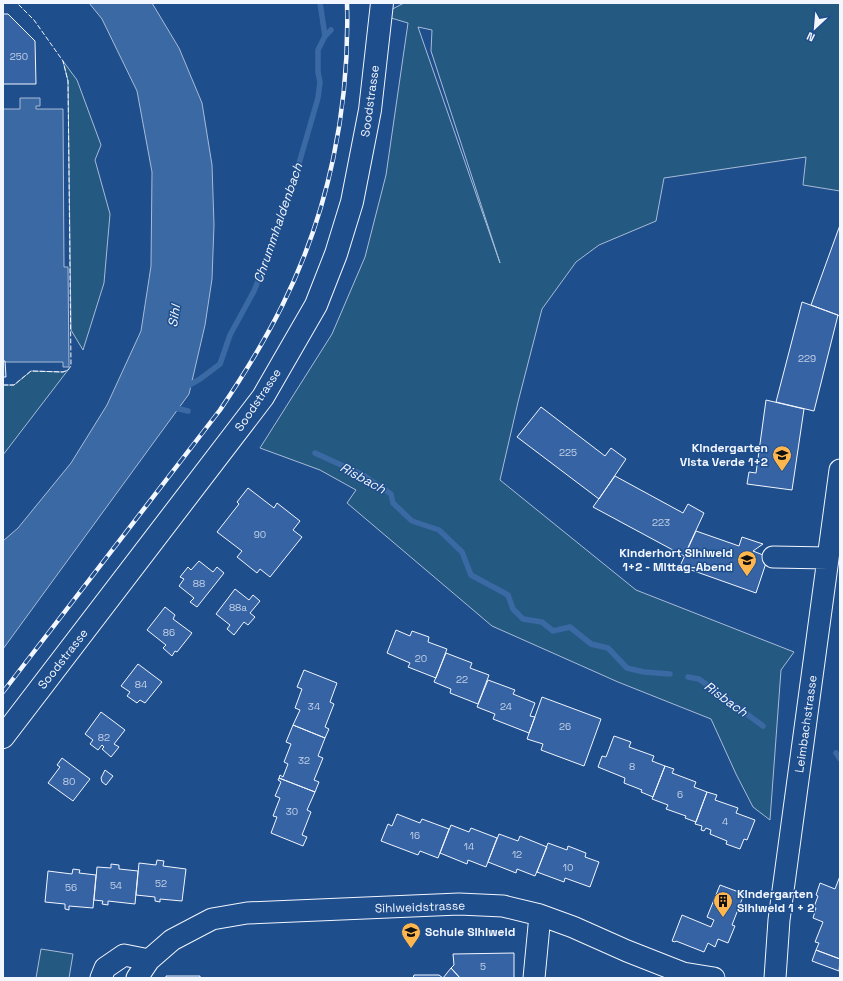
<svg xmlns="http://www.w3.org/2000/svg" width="843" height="981" font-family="'Space Grotesk',sans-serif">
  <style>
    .green { fill: #245a82; stroke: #a8bbd7; fill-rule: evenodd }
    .water { fill: #3b69a3; stroke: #a8bbd7 }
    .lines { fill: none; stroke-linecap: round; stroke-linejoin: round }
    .stream { stroke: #3b69a3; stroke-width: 5.5 }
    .building { fill: #3563a3; stroke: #f2f6ff }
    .minor-casing { stroke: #f2f6ff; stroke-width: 23 }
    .major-casing { stroke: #f2f6ff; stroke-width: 24 }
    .minor { stroke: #1f4e8c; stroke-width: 21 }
    .major { stroke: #1f4e8c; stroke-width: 22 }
    .rail-casing { stroke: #f2f6ff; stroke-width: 4.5 }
    .rail { stroke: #1f4e8c; stroke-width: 3; stroke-dasharray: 9; stroke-linecap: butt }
    .fence { stroke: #f2f6ff; stroke-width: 1; stroke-dasharray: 5 2; stroke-linecap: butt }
    .labels { text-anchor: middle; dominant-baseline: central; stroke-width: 3; stroke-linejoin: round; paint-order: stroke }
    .number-label { font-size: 10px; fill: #c3d1e8 }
    .street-label { font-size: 12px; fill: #f2f6ff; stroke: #1f4e8c }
    .poi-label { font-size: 12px; font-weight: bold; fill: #f2f6ff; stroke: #1f4e8c; text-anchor: end }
    .water-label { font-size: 13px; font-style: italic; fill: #f2f6ff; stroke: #1f4e8c }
  </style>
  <rect width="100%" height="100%" fill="#1f4e8c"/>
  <path class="green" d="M404,3H840V191L803,185L806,157L664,178L656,221L599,245L576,262L542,309L518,402L500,480L636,590L794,652L781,670L770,820L753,807L736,774L711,719L618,682L492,626L347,503L356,490L320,470L260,448L332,334L365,257L386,175L408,23L381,15ZM418,27L432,30L431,51L500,263Z
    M63,61L77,80L101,145L95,160L110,214L104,283L83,350L71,330L68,81Z
    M68,370L3,455V385H14L31,371L63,372Z
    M41,949L73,954L69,978H36Z"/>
  <path class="water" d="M89,3H152L179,48L202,103L212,165L214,225L212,279L205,325L189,394L3,649V541L18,528L71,463L107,405L141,331L151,266L152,172L137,91L102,19Z
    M20,98H40V106H36V109H63L64,267H68L69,367H63V362H3V109H20Z"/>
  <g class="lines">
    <path class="stream" d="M325,36L331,30
      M186,387L200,379L220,364L230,335L254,291L274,241L293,184L318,98L320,82L318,72V50L325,36L320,3
      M171,407L188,411
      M315,453L363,475L391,494L393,503L412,521L439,530L462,552L471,575L508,595L513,609L523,619L542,622L553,631L570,627L591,644L608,648L627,668L644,672L670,674
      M688,677L699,679L763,726
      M836,753L840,759"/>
  </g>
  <path class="building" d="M3,14H8L35,41L36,84H3Z
    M840,225V316L811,305Z
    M802,302L838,315L814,411L776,402Z
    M3,361H5L6,377H3Z
    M766,400L804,409L792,490L747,484L749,472L756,473Z
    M541,407L605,456L611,448L626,459L599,499L517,437Z
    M615,476L683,513L688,504L704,513L684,556L593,507Z
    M248,488L274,508L277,503L300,521L293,530L302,537L270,577L260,569L257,573L237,557L242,551L217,532L239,504L237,502Z
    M696,531L739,546L742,537L763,544L753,551L768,557L756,593L680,566Z
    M199,561L213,572L217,567L224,573L197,607L190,602L194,598L179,586L184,579L180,577L188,567L191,570Z
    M235,589L249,600L253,595L260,601L250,613L255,617L248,625L244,622L234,635L227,629L230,625L216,614Z
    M165,607L175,615L173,619L192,633L177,652L175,651L172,656L163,648L166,645L147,630Z
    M396,630L410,636L412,631L429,637L428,642L447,649L436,678L408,667L410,663L387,653Z
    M446,653L472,663L470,668L489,675L478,704L450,693L451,689L434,682Z
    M138,664L162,682L145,703L140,700L137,703L127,696L130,692L121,686Z
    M304,670L337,683L330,702L334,704L325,727L329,729L325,738L293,725L300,710L295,708L302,689L297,687Z
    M488,680L515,690L513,694L535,703L530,716L535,717L529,733L493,719L495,714L477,707Z
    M542,697L601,719L584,766L541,750L543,744L527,739Z
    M101,712L125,730L114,744L119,747L111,757L102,749L104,747L102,745L98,750L90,744L93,740L85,734Z
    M293,725L325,738L318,756L323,758L314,780L319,782L315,792L279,778L280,775L283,777L288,764L284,762L291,744L286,742Z
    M614,736L631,742L629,747L654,756L652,761L665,766L653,797L641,792L642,790L624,783L625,778L598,767L602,756L606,757Z
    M62,758L90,779L73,801L48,783L60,767L57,765Z
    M665,766L674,769L672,773L696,782L694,787L707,792L696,822L685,818L686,816L666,809L668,805L652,799Z
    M105,770L113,776L106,785L102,782L101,778Z
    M279,778L315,792L307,810L311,812L302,835L307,837L303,846L271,833L277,817L273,816L280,798L275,796L281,782L278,780Z
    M707,792L717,795L715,800L738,808L736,813L755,820L747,840L744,839L740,849L726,844L727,841L710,834L711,830L706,828L704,831L701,830L702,826L695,824Z
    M397,814L420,823L422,819L449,829L438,858L420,851L418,855L381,841L388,824L392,826Z
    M451,825L469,832L471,828L497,838L486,867L468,860L467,864L440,853Z
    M499,834L518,841L520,836L547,847L535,876L517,869L516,873L488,862Z
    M548,843L567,850L568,846L586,853L585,857L599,862L590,887L565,878L564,882L537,872Z
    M157,860L164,861L163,866L186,869L182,901L160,899V902L155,901V897L136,895L139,863L156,865Z
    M111,864L119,865V869L138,871L135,904L108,901V905L102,904L103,901L94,900L97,867L111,868Z
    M73,869L80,870L79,873L96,875L93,908L69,906V910L65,909V904L45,902L48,871L72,874Z
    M840,876V959L816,950L819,943L815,942L823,922L813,918L816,908L814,907L818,896L816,895L820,883L835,889Z
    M720,885L744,894L732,925L735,926L728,943L718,939L715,947L708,943L704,952L676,941L675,942L672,941L682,915L711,927L714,920L707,917Z
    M816,950L840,959L839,971L812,961Z
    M514,953V978H460L451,968L454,965L453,954Z
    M451,968L460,978H443Z
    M414,975H439L443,978H413Z
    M166,976H200V978H166Z"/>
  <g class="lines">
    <defs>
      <path id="minor" d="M773,557L828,558
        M101,978L105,968L124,955L149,960
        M137,978L149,960L172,940L212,919L247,913L459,904L503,906L540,915L573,927L627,951L683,973L714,978
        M534,978L540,915
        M775,978L779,920L840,470"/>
      <path id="major" d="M3,737L263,397L316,305L336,254L352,202L370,110L382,3"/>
    </defs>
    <use href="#minor" class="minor-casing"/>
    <use href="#major" class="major-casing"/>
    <use href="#minor" class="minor"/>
    <use href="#major" class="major"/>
    <defs>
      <path id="rail" d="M3,692L220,410C243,376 264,342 282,306C329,212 350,107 347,3"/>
    </defs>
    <use href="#rail" class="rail-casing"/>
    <use href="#rail" class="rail"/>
    <path class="fence" d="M3,385H14L31,371L63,372L68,370L71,366L68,81L63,61L34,20L17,3"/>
  </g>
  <defs>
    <symbol id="school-pin" viewBox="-11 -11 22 30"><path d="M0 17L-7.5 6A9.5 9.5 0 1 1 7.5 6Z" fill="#ffb74d" stroke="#1f4e8c"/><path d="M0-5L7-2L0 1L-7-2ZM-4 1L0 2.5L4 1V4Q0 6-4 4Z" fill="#111"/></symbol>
    <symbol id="building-pin" viewBox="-11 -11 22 30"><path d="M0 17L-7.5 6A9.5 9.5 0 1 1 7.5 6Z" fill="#ffb74d" stroke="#1f4e8c"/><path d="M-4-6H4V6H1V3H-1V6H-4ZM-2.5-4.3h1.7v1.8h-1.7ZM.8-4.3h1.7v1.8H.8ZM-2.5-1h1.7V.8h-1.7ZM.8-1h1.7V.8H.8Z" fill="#111"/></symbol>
  </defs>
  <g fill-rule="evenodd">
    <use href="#school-pin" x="771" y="444" width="22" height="30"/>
    <use href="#school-pin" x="736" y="549" width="22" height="30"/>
    <use href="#building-pin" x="712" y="890" width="22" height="30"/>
    <use href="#school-pin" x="400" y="921" width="22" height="30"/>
  </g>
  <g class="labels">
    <g class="number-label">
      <text x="19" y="56">250</text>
      <text x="807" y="358">229</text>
      <text x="568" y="452">225</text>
      <text x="661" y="522">223</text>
      <text x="260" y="534">90</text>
      <text x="199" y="583">88</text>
      <text x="238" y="607">88a</text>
      <text x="169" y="632">86</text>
      <text x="421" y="658">20</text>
      <text x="462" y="679">22</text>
      <text x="141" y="684">84</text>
      <text x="314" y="706">34</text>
      <text x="506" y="706">24</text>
      <text x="565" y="726">26</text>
      <text x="104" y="737">82</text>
      <text x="304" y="760">32</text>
      <text x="632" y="766">8</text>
      <text x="69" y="781">80</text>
      <text x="680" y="794">6</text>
      <text x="292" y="811">30</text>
      <text x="725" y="821">4</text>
      <text x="415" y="835">16</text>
      <text x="469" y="846">14</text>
      <text x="517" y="854">12</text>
      <text x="568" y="867">10</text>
      <text x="161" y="883">52</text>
      <text x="116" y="885">54</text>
      <text x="71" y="887">56</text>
      <text x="483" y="966">5</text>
    </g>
    <g class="street-label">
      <text transform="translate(370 101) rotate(-82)">Soodstrasse</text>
      <text transform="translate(258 400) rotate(-56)">Soodstrasse</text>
      <text transform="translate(63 659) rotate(-52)">Soodstrasse</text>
      <text transform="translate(806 724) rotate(-82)">Leimbachstrasse</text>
      <text transform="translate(420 907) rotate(-2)">Sihlweidstrasse</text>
    </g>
    <g class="poi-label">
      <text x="768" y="448">Kindergarten<tspan x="768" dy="14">Vista Verde 1+2</tspan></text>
      <text x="733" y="553">Kinderhort Sihlweid<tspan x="733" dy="14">1+2 - Mittag-Abend</tspan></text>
      <text x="737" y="894" text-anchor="start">Kindergarten<tspan x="737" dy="14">Sihlweid 1 + 2</tspan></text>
      <text x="425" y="932" text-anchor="start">Schule Sihlweid</text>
    </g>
    <g class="water-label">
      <text transform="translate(278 223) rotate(-71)">Chrummhaldenbach</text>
      <text transform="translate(174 316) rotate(-81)">Sihl</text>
      <text transform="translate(363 478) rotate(29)">Risbach</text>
      <text transform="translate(726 699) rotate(36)">Risbach</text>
    </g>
  </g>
  <rect width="843" height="981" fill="none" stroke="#f2f6ff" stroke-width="8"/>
  <g transform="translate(815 28) rotate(206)" stroke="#1f4e8c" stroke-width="3" paint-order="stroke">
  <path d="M0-3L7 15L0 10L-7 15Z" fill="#f2f6ff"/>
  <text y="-6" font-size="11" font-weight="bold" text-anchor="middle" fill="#f2f6ff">N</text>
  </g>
</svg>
